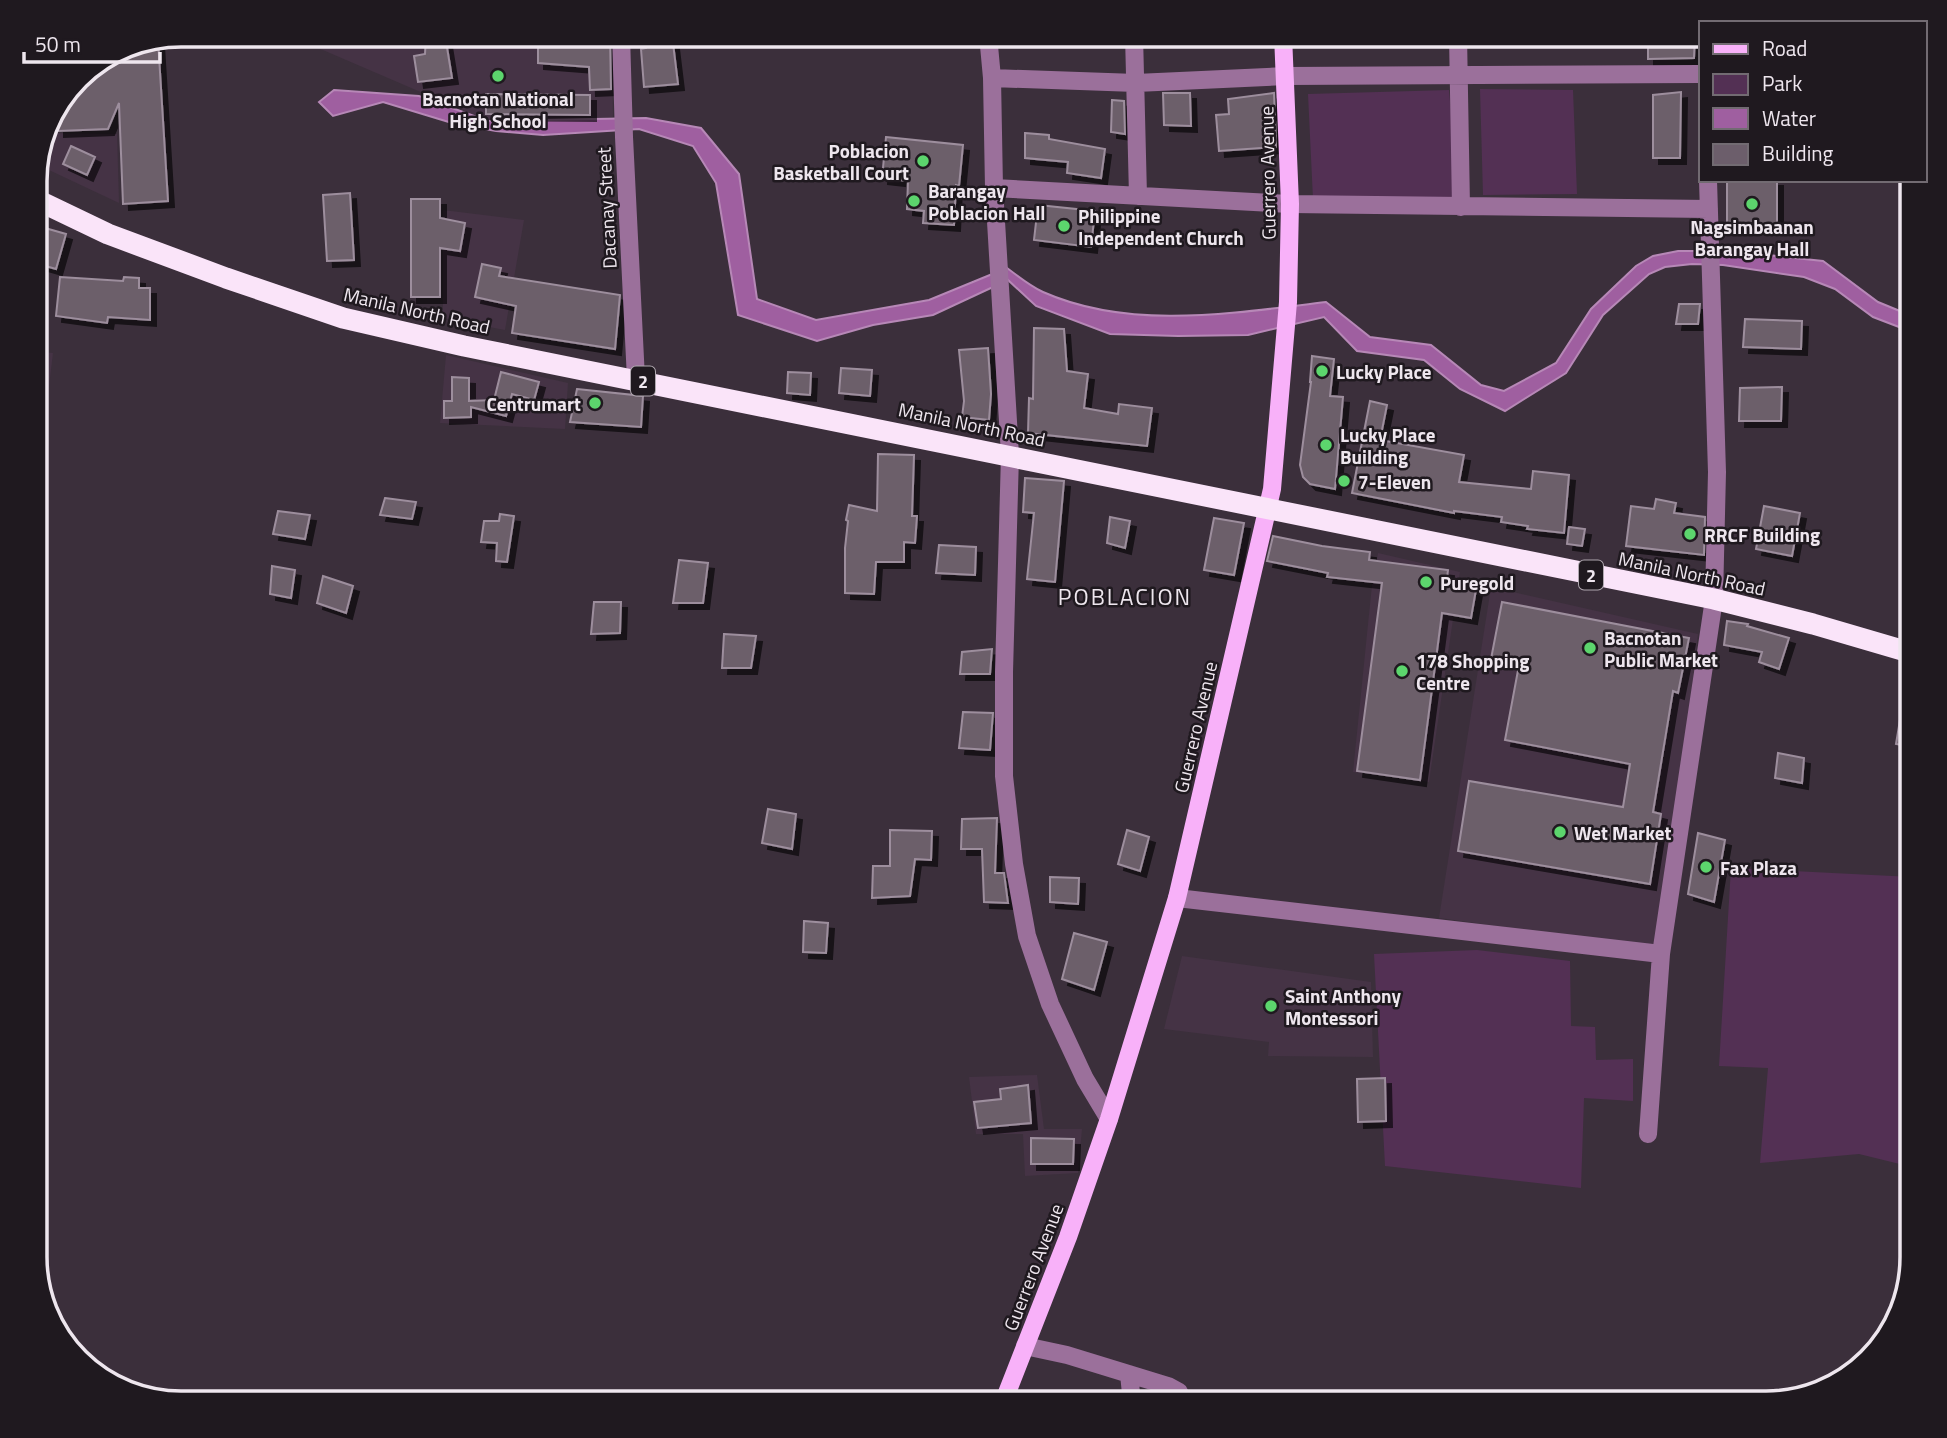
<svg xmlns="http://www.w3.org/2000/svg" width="1947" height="1438" font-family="'Titillium Web',sans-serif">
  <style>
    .built { fill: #453345 }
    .green { fill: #533054 }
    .water { fill: #9f5fa0; stroke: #b788b7; stroke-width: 2 }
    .building { fill: #6c5e6b; stroke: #9d8e9d; stroke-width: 2; filter: url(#shadow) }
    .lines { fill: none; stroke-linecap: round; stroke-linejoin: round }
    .minor { stroke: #9b709b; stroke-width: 18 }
    .major { stroke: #f8b1f9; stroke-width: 18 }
    .highway { stroke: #fae4f9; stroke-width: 21 }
    .poi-dot { fill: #5cd56d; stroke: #1f191f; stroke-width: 2.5 }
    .labels { text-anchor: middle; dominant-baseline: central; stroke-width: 5; stroke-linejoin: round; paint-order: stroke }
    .shield { fill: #1f191f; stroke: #b0a8b0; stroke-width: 2 }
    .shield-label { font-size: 18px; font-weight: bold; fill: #eee6ee }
    .poi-label { font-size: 19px; font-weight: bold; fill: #eee6ee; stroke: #1f191f; text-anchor: start }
    .street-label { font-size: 19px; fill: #eee6ee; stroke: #1f191f }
    .quarter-label { font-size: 23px; letter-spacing: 2px; fill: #eee6ee; stroke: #1f191f }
    .rim { fill: none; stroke: #eee6ee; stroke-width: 3.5 }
  </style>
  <defs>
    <filter id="shadow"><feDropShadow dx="6" dy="6" stdDeviation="0" flood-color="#0009"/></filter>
  </defs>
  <rect width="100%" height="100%" fill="#3b2f3b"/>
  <path class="built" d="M288,35H612L613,117L488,121Z
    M47,133L117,134L119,203L49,170Z
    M443,210L524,220L505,330L443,318Z
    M35,351L53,353L41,452L35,453Z
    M446,355L568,383L565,429L440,423Z
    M1378,553L1460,572L1429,782L1353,772L1372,585Z
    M1491,587L1698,634L1662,949L1439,918Z
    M1182,956L1371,982L1373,1057L1268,1056L1269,1042L1164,1029Z
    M1037,1075L1044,1129H1082L1078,1173L1025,1176L1023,1134H976L969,1077Z"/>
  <path class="green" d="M1480,89L1573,90L1577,194L1483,195Z
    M1449,90L1459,200L1313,199L1308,94Z
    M1731,868L1912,877V1167L1859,1154L1760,1163L1768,1068L1719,1066Z
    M1477,950L1570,961L1571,1026L1595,1027L1596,1060L1633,1059V1101L1584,1098L1581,1188L1385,1166L1374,954Z"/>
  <path class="water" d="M334,90L419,96L488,121L646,118L701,128L739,174L757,299L816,320L929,300L1007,268C1018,276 1030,286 1043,292C1131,331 1234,313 1326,302L1370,337L1431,345L1481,385L1504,391L1556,363L1591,309L1636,266L1653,256L1678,251H1730L1823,261L1878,302L1912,316V332L1873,317L1835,289L1804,277L1723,265L1692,264L1665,267L1649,274L1603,315L1566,373L1505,411L1460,389L1424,360L1357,351L1324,317L1248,335L1178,336L1110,334L1036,306L1008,280L933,315L873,325L817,341L738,315L716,183L693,146L639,129L543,135L496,131L452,123L383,102L333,116L319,102Z"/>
  <path class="building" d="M426,35H445L452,78L418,82L414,56L425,54Z
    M538,35H610L611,89L590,90L589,67L538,63Z
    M646,35H672L678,84L644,87L641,49L646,48Z
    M1648,35H1695L1694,58L1648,59Z
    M158,40L168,201L123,204L119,103L108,129L58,131V107L85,72L126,46Z
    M1681,92L1680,158H1653V95Z
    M1163,93H1190L1191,126L1164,125Z
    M1274,93L1276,147L1219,151L1216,115L1229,114L1228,99Z
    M486,94L590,95V115L486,114Z
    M1112,100L1124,101L1125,134L1111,132Z
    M1025,133L1049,135V139L1105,149L1101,178L1067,173L1068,162L1025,158Z
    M886,137L963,145L959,186L956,185L954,225L923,223L924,211L907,209L908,181L882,178Z
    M71,146L95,157L87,175L63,164Z
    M1727,180H1777V227L1727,228Z
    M350,193L354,260L327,261L323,195Z
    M411,199H440V218L465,223L460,251L440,248V297H411Z
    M1038,205L1095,211L1091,247L1034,240Z
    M45,228L66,234L56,269L35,263Z
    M482,264L501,268L499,276L620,295L615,349L512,333L516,306L475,297Z
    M60,277L123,281L124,277L139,278V288H150V320L108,317L107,323L56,316Z
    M1679,304H1700L1698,324H1676Z
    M1745,319L1802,321L1801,349L1743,347Z
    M1034,328L1064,329L1067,371L1088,374L1084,408L1118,414L1119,404L1152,408L1147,446L1028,433L1029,398L1033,399Z
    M988,348L991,394L989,420L962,417L964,401L959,350Z
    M1312,356L1334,359L1330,396L1343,397L1335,489L1310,484L1303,477L1300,465L1311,382H1310Z
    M841,368L872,370L870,396L839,393Z
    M501,372L539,382L534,400L512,394L506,416L471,407V417L444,418V401H452V377L469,378V401L494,400Z
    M788,372L811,373L810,395L787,393Z
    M1782,387L1781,421H1739L1740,388Z
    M577,389L643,396L641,427L570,422Z
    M1370,401L1387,405L1380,440L1464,455L1459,482L1531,489L1533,471L1569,475L1564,533L1527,529L1528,526L1501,522L1502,517L1454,511V513L1352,493Z
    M878,454L914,455L912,516H917L915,543L904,542V562H876L874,594L845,593V548L848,521L846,520L849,505L877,511Z
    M1025,478L1064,481L1055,582L1027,579L1034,513L1023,512Z
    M385,498L416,502L412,519L380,515Z
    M1656,499L1676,503L1674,513L1705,517L1704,555L1626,546L1631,506L1654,509Z
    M1764,506L1800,513L1792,556L1756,549Z
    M278,511L310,515L305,539L273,534Z
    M500,514L514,516L507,562L496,561L497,543L481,542L484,521H499Z
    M1110,517L1130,521L1125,548L1107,543Z
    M1214,518L1244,523L1234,575L1204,570Z
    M1569,527L1585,529L1582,546L1567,544Z
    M1273,536L1322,546L1370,552L1369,560L1448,570L1447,578L1477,584L1471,618L1442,613L1420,780L1357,771L1382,583L1327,577L1328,573L1267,561Z
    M939,545L976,547L975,575L936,573Z
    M679,560L708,563L703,603H673Z
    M272,566L295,570L291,598L270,594Z
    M323,576L353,586L346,613L317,603Z
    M594,602H621L620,633L591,634Z
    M1502,602L1689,638L1678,693L1673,691L1653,812L1661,814L1650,884L1458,851L1469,781L1623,807L1630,764L1505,740L1519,665L1491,659Z
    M1727,621L1748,624L1747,626L1789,638L1779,669L1759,662L1762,652L1724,645Z
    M724,634L756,636L751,668H722Z
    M992,649L990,674H960L962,652Z
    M1904,696L1912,697V747L1896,744Z
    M963,712L993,713L990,750L959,748Z
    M1778,753L1804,758L1802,783L1775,778Z
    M768,809L796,814L792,849L762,843Z
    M997,818L995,873H1004L1008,903L984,902L982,849H961L962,819Z
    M890,830L932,831L931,860L915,859L910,896L872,898L873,866H890Z
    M1127,830L1149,837L1140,871L1118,864Z
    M1698,833L1725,840L1714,902L1688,894Z
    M1050,877L1079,878L1078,904L1050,902Z
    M804,921L828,923L826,953L803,952Z
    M1074,933L1107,942L1094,990L1062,979Z
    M1385,1078L1386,1121L1358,1122L1357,1079Z
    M1028,1085L1031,1123L978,1128L974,1102L1001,1099L1000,1089Z
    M1031,1138L1074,1139L1073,1164H1031Z"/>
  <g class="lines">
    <path class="minor" d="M621,35L624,137L636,379
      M988,35L992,78L994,188L1010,455L1004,672V776L1014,864L1027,936L1050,1004L1085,1079L1109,1119
      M1134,35L1138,196
      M1458,35L1461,207
      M992,78L1136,83L1286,76L1700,74
      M994,188L1290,204L1709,209
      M1177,898L1661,954
      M1648,1134L1661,954L1714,599L1717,472L1708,180
      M1025,1346L1067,1355L1168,1386L1179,1392L1183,1403
      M1129,1374L1132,1403"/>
    <path class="major" d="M1003,1403L1068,1237L1109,1119L1177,898L1272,489L1288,302L1290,204L1283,35"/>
    <path class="highway" d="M35,199L108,234L226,278L343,318L464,346L1714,599L1813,624L1912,653"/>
  </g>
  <g class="poi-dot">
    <circle cx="498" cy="76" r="7"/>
    <circle cx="923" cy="161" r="7"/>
    <circle cx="914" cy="201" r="7"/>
    <circle cx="1752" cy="204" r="7"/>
    <circle cx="1064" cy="226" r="7"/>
    <circle cx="1322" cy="371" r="7"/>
    <circle cx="595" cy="403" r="7"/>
    <circle cx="1326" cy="445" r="7"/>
    <circle cx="1344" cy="481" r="7"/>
    <circle cx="1690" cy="534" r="7"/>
    <circle cx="1426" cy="582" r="7"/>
    <circle cx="1590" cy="648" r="7"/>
    <circle cx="1402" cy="671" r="7"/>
    <circle cx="1560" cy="832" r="7"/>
    <circle cx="1706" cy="867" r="7"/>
    <circle cx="1271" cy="1006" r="7"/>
  </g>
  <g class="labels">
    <g class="shield">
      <rect x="631" y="366.5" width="24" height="29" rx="5"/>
      <rect x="1579" y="560.5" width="24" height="29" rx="5"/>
    </g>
    <g class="shield-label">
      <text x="643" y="381">2</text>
      <text x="1591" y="575">2</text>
    </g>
    <g class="poi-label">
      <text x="498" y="98" text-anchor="middle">Bacnotan National<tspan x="498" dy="22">High School</tspan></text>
      <text x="909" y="150" text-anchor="end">Poblacion<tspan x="909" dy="22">Basketball Court</tspan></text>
      <text x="928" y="190">Barangay<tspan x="928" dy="22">Poblacion Hall</tspan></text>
      <text x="1078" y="215">Philippine<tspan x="1078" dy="22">Independent Church</tspan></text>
      <text x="1752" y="226" text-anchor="middle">Nagsimbaanan<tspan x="1752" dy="22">Barangay Hall</tspan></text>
      <text x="1336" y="371">Lucky Place</text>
      <text x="581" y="403" text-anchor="end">Centrumart</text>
      <text x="1340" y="434">Lucky Place<tspan x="1340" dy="22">Building</tspan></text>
      <text x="1358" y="481">7-Eleven</text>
      <text x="1704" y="534">RRCF Building</text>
      <text x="1440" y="582">Puregold</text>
      <text x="1604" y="637">Bacnotan<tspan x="1604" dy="22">Public Market</tspan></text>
      <text x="1416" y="660">178 Shopping<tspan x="1416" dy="22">Centre</tspan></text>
      <text x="1574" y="832">Wet Market</text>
      <text x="1720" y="867">Fax Plaza</text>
      <text x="1285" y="995">Saint Anthony<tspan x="1285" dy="22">Montessori</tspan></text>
    </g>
    <g class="street-label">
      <text transform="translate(1267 173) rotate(-91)">Guerrero Avenue</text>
      <text transform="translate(606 208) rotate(-93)">Dacanay Street</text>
      <text transform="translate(417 310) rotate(13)">Manila North Road</text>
      <text transform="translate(972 424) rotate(12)">Manila North Road</text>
      <text transform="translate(1692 573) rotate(12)">Manila North Road</text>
      <text transform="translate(1195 727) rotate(-77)">Guerrero Avenue</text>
      <text transform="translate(1033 1267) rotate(-69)">Guerrero Avenue</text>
    </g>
    <g class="quarter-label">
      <text x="1125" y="596">POBLACION</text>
    </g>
  </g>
  <path d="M0 0H1947V1438H0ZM181 47H1766A134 134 0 0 1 1900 181V1257A134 134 0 0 1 1766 1391H181A134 134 0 0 1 47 1257V181A134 134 0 0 1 181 47Z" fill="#1f191f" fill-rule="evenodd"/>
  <path class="rim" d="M181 47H1766A134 134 0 0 1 1900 181V1257A134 134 0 0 1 1766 1391H181A134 134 0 0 1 47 1257V181A134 134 0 0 1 181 47Z"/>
  <rect x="1699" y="21" width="228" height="161" fill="#1f191f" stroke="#726b72" stroke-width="2"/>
  <rect x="1713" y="44" width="35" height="10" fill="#f8b1f9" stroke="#726b72" stroke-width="2"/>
  <text x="1762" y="56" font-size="21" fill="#eee6ee">Road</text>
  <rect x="1713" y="74" width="35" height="21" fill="#533054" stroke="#726b72" stroke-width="2"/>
  <text x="1762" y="91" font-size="21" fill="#eee6ee">Park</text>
  <rect x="1713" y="108" width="35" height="21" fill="#9f5fa0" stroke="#726b72" stroke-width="2"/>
  <text x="1762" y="126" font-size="21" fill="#eee6ee">Water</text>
  <rect x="1713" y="144" width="35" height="21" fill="#6c5e6b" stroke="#726b72" stroke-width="2"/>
  <text x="1762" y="161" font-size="21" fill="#eee6ee">Building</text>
  <path d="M24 52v10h136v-10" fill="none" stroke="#eee6ee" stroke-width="3.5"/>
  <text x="35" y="52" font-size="21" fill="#eee6ee" stroke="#1f191f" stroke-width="5" paint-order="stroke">50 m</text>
</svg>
